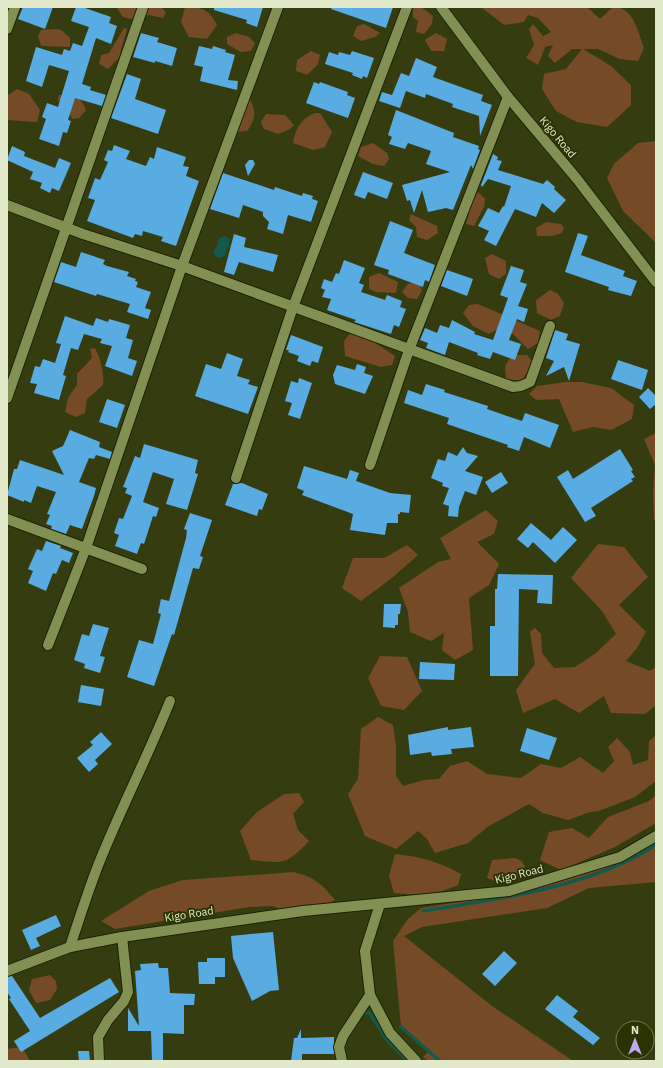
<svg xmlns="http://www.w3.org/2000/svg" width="663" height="1068" font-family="'IBM Plex Sans',sans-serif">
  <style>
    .green { fill: #754b27 }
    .water { fill: #15594d }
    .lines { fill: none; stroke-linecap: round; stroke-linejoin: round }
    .stream { stroke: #15594d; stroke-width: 3.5 }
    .building { fill: #58ace2 }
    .minor-casing { stroke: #1d2304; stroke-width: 12 }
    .tertiary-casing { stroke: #1d2304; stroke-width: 12 }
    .minor { stroke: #839054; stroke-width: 10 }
    .tertiary { stroke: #839054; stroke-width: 10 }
    .labels { text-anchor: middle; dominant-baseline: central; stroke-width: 4; stroke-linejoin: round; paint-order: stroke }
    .street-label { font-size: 11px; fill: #e1e9ca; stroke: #2b3303 }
  </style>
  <rect width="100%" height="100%" fill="#353d10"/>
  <path class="green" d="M116,7H161L166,12L163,18L149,15L130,19L123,17Z
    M185,7C203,8 208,8 217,25L207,39L189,37L181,22Z
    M413,7H421L433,16L432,24L424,34L416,32L418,21L413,17Z
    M481,7H587L600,19L613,7C634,7 638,32 644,48L638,61L620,59L598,49H583L611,66L631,85V105L607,127L577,122L556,111L542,89L544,74L566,69L582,49H572L555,63L548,56L553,45L545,47L538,65L526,58L534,45L529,29L533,24L543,36L551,32L538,18L528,15L524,22L504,25Z
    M364,24L380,33L375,37L361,41L353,36L357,26Z
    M124,28L127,29L119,58L108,69L99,64L101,55L109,53Z
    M56,29L61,30L70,38V47L41,46L38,36L41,30Z
    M236,33L249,37L255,43L251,51L241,52L227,44V37Z
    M436,33L447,39L444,51H431L425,40Z
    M311,51L320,55L318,64L307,75L296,71L297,60Z
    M17,89L29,94L40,110L37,122L7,120V96Z
    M59,95C76,97 79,93 86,110L79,118L72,119L68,109L58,100Z
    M250,100C257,112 255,120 247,131L234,132L238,101Z
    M315,113H320L332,132L325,147L313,150L293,143C295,130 301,118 315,113Z
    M266,114L285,115L294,125L290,129L278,134L264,129L261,122Z
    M656,141V243L623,211L607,178L614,164L638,143Z
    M373,143L387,153L389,159L384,166L373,164L358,156L361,147Z
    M478,192L485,199L484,207L474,226L466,224L472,199Z
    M411,214L437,226L438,233L427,240L417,237L416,227L409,220Z
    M546,222L561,224L564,228L562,233L552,236H537L536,228Z
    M492,254L506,261V274L499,279L489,274L485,258Z
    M379,273L398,282L396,293L376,292L369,289V277Z
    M418,281L422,291L417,299L408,298L402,292L408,284Z
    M550,290L558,294L564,303L560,316L551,320L537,313L536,300Z
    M478,304L540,331L538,343L528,349L511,332L500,328L489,334L473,326L463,313L469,305Z
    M351,332L371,340L395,356L392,365L381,367L345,356L344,341Z
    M95,348C101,360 104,372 103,385L87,399L85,413L76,417L65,412L68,398L77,385V374L92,358L90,349Z
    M512,355H527L531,360L530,367L522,381L506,379L505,366Z
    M566,382H582L611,388L634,405L632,419L611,430L593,427L573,432L559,399L536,400L529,394L537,386Z
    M656,433V520H654L653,493L655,465L644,439Z
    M486,510L498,521L494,534L477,542L499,564L489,585L469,598L473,650L455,660L442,650L444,633L431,641L410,632L408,612L399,588L438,562L451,559L440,538Z
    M598,544L624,547L648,577L619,605L646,632L637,648L626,661L650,671L656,667V705L645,714L611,713L604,696L579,713L555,699L523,713L516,690L535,664L530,632L535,628L541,634L542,653L554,668L575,667L596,653L616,634L602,611L571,578Z
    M407,545L418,555L392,578L361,601L342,588L353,558H384Z
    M380,656L407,657L422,691L404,710L381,706L368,678Z
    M378,717L393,725L396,745V776L403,786L424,780L439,779L450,766L467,761L487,774L521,778L541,764L561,768L580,757L603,773L614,761L608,747L617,738L630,752L633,765L648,760L649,741L656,735V781L635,797L599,811L590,812L568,820L543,813L529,804L489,826L468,843L435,853L427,839L418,831L396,849L365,836L348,794L358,779L361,729Z
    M299,793L304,802L293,814L298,830L309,841C285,866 284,863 251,860L240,831L257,812L284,794Z
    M656,795V823L615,847L561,870L540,860L549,832L572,828L589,838L608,817L649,801Z
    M656,842V882L589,888L547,908L422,927L404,936L492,1006L573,1061H428L423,1057L429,1051L401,1027L393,941L408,919L421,908L514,893L601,868L635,855Z
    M395,854C421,857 437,861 461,874L458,885L430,896L394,893L389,876Z
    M515,858L522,861L525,867L520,876L505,884L487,878L492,860Z
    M294,872C314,877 322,884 335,900L303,918L273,906L249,907L115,929L101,921L149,891L183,880Z
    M50,975L56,981L57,989L50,1000L36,1003L29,990L32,979Z
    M22,1047L30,1061H7V1049Z"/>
  <path class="water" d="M225,236L230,239C230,244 226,251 225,256L219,258L216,257L213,251L218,245L219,238Z"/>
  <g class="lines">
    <path class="stream" d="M423,911C498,899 591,887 656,845
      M362,1014L369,1012L386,1039L408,1061
      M401,1027L440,1061"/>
  </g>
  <path class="building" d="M23,7H53L45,29L18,19Z
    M76,7H82L111,17L109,23L117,26L111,44L96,38L82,84L91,87L90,90L106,95L102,106L75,98L68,120L71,121L67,133L63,132L59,146L39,139L46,119L42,117L47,103L58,107L69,71L49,65L42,87L26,81L36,47L62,55L64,49L70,51L73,43L82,46L89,27L71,21Z
    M214,7H263L257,27L246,23L247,20L214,10Z
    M332,7H393L386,28L331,9Z
    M141,33L159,38L157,42L177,48L172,66L155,61V63L133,57Z
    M199,46L212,49L213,46L226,50L225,52L235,55L228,80L238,81L237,90L200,81L203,67L194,65Z
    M352,51L374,58L367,78L363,76L362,79L352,75L353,73L325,64L329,52L338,55L339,52L350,55Z
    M416,58L437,67L433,77L483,95L481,101L492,105L480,136L479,116L452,107L453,104L426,94L425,98L406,91L400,108L379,101L382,92L392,95L401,73L409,76Z
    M127,74L141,79L135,99L166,110L158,134L111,118Z
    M314,82L319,84L320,82L348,92L347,95L355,98L348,118L306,103Z
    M396,110L454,133L453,137L479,146L478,149L480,150L473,169L471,165L453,210L446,208L428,212L422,190L414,213L410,200L407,201L402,185L450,172L426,164L431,151L408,143L405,149L389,144L392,137L388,135Z
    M114,145L130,151L126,159L146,166L150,157L154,159L157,147L186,157L183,166L189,167L186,176L199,181L176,246L161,241L163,237L143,231L142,236L135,234L133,238L87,221L95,200L88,198L95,178L100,180L108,162L104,160L108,150L112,151Z
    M12,146L25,152L24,156L55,168L59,158L71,163L59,191L52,188L50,193L40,188L42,183L30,179L33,172L7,160Z
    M493,154L498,157L497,160L502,161L498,170L543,184L547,180L555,187L554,189L566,200L554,213L542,203L536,217L515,209L496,246L484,240L489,231L478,226L488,208L499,213L503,206L504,207L511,186L488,179L482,187L481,185Z
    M249,160H253L255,164L248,176L245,165Z
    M363,172L393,183L387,199L368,192L365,199L354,195Z
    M223,173L274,190L275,187L302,196L303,193L313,196L312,199L318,201L311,222L288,215L283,234L267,229L269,222L263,216V212L243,205L239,218L210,209Z
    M390,221L413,230L404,253L435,265L429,282L425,280L423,287L388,274L389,270L374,265Z
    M578,233L588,236L581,255L625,271L623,276L637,281L631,296L608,290L609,287L565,272Z
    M234,234L246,238L244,247L278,255L273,272L239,262L234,275L224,272Z
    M81,252L105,260L103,264L107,266L129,272L127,276L136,279L135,281L138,282L136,287L151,292L145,308L151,310L148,319L127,312L130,304L97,294L96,296L54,282L61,262L76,267Z
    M344,260L365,268L359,283L364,285L361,292L385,300L387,295L402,301L400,307L406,309L399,327L394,325L391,334L354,322L356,320L327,310L331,299L322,297L325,290L321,288L324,279L332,282L336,273L339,274Z
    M511,266L524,270L520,282L527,284L518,306L528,309L524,322L517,319L509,340L521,344L515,360L493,352L490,359L477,355L478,353L449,342L445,355L426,348L428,343L420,340L425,328L437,333L440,325L449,328L452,320L475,332L474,334L493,340L508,298L500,295Z
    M447,270L473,279L467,296L441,286Z
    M65,316L93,326L96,318L108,322L109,319L130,325L126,338L133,340L128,358L137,361L132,376L105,366L112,346L100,343L102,339L84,334L78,350L71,348L63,375L66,376L59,400L34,393L37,384L30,383L35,366L40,367L43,359L55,363L61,344L56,343Z
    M555,330L568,334L566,340L580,344L569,381L564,367L546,376L554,361L546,358Z
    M291,335L323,347L318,363L312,361L310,366L297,361L299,356L288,352L289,350H286Z
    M227,353L243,359L237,376L250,380L248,384L258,387L248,414L195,396L206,364L221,369Z
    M618,360L648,370L642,390L611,379Z
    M357,364L366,367L364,373L373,376L365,394L335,384L333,375L337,365L355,370Z
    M299,378L312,383L300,419L288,415L292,403L285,401L291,381L298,383Z
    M426,384L445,390L444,392L488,406L487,409L522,421L525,413L559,425L550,448L524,437L519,451L507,447L508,445L447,424L449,418L404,403L408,390L422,395Z
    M648,388L656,396V404L650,409L639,397Z
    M107,399L125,405L117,428L99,422Z
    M70,430L100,442L99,447L112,452L110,459L96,455L94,459L89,458L79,482L96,488L94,496L82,529L70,525L66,534L51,529L52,526L46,524L50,515L47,514L56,492L37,486L31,503L24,500V502L7,495L14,469H17L20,460L64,475L52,451L63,446Z
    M144,444L198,460L195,473L198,474L187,510L166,504L174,479L153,472L143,502L159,508L156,517L153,516L144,544L141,543L137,554L115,546L119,535L114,533L119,518L123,519L132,496L125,493L127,488L123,487L135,456L140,458Z
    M463,447L467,453L478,456L465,471L483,477L476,495L465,491L459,507L458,517L448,516L449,506L443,504L449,488L442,486L443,483L431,478L438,459L445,461L448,452L457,456Z
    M620,449L633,470L631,471L635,477L631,479L633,481L591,508L596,516L585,522L557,477L568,470L573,479Z
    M304,466L347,479L350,470L359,473L356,481L390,493L411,495L409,513L400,512V514H398V523H387L385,535L350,530L353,514L302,495L304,491L297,488Z
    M501,472L508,483L492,493L485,482Z
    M242,483L268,494L262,510L259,509L257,516L225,505L233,484Z
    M190,513L212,520L200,556L203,557L199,569L193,568L174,635L172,634L154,686L127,677L139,640L153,644L161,614L158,613L161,599L169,601L186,538L187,530L184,529Z
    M531,523L551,540L563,527L577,540L555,563L533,542L528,548L517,539Z
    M46,541L61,546L60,548L73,553L69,563L62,560L56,574L53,573L46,591L28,583L33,571L28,569L37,549L42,551Z
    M498,574L553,575L552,604L537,603L538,590L519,589L518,676H490V626H495V589H497Z
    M384,604H401L400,614H398V625H395V628L383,627Z
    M93,624L109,628L100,656L105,657L100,673L84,668L85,664L74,660L82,634L89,636Z
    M420,662L455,664L454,680L419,679Z
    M81,685L104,689L101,706L78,702Z
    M448,727V730L471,727L474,747L451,749L452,754L432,756L431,752L410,755L408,735Z
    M527,728L557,738L549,760L520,751Z
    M101,732L112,744L95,760L98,764L89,772L77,758L93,745L90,742Z
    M56,915L61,926L36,938L40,946L31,950L22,930Z
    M273,932L279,990L270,991L252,1001L233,958L231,936Z
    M504,951L517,963L495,986L482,974Z
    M207,958H225V977H215V984H199L198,962H207Z
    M158,963L159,968H168L170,993L195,994L194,1005H184V1034L163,1033V1061H152L151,1031H128V1008L139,1026L135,971L141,970L140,964Z
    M12,976L40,1018L110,978L119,992L21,1052L14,1041L30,1031L9,999L11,998L7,992V977Z
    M557,995L578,1011L573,1017L600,1038L593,1045L545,1009Z
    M301,1029V1038L334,1037V1054H302V1061H291L294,1038H297Z
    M78,1051H89L90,1061H79Z"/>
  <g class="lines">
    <defs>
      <path id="minor" d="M7,29L15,7
        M7,205L83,234L182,266L513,387L521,386L530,382L550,326
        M7,398L143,7
        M370,465L409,350L508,97
        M236,478L293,307L407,7
        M7,519L142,569
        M48,645L86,548L182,266L278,7
        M70,947C79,919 88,891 99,863C121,808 148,756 170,701
        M99,1061L98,1037L108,1020L124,1001L128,992L122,937
        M342,1061L339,1047L343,1036L370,995"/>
      <path id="tertiary" d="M441,7L508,97L577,179L656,282
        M380,904L365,951L370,995L390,1033L416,1061
        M7,971L70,947L122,937L303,911L509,891L620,857L656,836"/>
    </defs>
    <use href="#minor" class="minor-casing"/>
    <use href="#tertiary" class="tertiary-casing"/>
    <use href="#minor" class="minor"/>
    <use href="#tertiary" class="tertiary"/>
  </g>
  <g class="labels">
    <g class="street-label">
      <text transform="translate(558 137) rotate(50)">Kigo Road</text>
      <text transform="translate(519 874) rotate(-14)">Kigo Road</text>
      <text transform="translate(189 914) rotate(-9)">Kigo Road</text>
    </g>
  </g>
  <rect width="663" height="1068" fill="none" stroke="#e1e9ca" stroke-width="16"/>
  <g transform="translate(635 1040)"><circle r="19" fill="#2b3303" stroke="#747c53"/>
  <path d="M0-3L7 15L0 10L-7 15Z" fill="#c1a8f3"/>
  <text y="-6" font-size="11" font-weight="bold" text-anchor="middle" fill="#e1e9ca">N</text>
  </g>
</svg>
